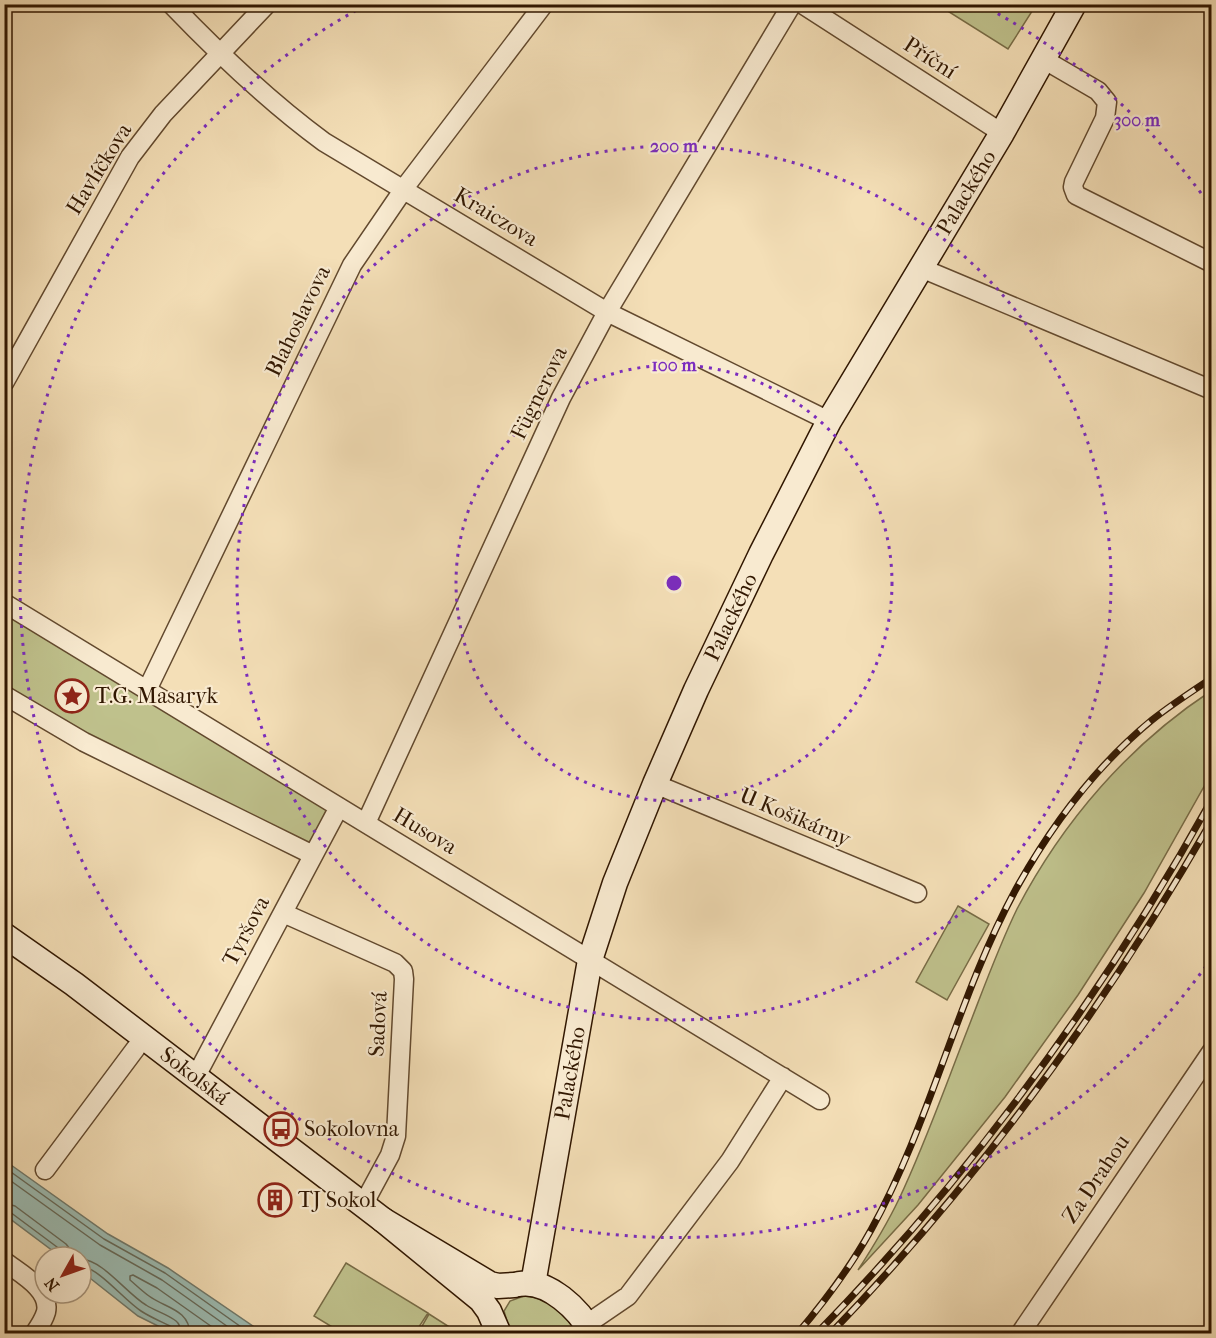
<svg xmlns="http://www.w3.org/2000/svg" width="1216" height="1338" font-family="'IM FELL French Canon',serif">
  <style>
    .green { fill: #bfc18c; stroke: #786c46; stroke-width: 1.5 }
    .water { fill: #9cbcb3; stroke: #717a6c; stroke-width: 1.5 }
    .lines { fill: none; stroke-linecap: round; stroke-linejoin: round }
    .shore { stroke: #666a5a; stroke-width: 1.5 }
    .street-casing { stroke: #62492e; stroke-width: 21 }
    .secondary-casing { stroke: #311701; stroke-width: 27 }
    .street { stroke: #f8ead0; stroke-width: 18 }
    .secondary { stroke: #f8ead0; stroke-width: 24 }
    .rail-casing { stroke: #311701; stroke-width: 7 }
    .rail { stroke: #f8ead0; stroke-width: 4.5; stroke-dasharray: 14; stroke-linecap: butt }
    .ring { fill: none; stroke: #7b2cbf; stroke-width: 3; stroke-dasharray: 3 6 }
    .labels { text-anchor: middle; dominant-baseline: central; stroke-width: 4.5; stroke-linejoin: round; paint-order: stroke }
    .street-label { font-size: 22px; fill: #311701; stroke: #f8ead0 }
    .poi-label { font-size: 22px; fill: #311701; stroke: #f8ead0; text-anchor: start }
    .centre { fill: #7b2cbf; stroke: #f8ead0; stroke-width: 3 }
    .ring-label { font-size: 18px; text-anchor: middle; font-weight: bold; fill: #7b2cbf; stroke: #f8ead0; stroke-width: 4.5; stroke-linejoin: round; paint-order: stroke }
  </style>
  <rect width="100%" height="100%" fill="#f4dfb7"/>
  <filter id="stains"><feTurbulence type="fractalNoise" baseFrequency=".00333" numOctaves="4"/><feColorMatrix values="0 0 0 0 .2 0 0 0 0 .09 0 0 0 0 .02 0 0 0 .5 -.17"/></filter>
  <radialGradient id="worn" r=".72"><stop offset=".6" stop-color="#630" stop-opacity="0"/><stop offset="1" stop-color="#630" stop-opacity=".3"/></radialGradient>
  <path class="green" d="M938,5H1036L1008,49Z
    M4,603L339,807L313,855L5,694Z
    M1211,691V774L1144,893L1078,995L1005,1097L918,1205L858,1270C873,1247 887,1224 899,1199C925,1144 945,1087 967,1031C983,990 998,948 1017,909C1063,821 1129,745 1211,691Z
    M958,906L989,924L947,1000L916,982Z
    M346,1263L428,1313L415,1333H342L314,1316Z
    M524,1296C548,1296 565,1316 579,1333H513L509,1328L504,1311L510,1301Z
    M429,1314L451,1328L448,1333H418Z"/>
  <path class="water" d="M4,1160L108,1234L168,1268L263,1333H172L138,1316L81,1271V1257H61L5,1215Z"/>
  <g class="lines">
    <path class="shore" d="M4,1167L104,1239L165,1273L251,1334
      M4,1176L100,1245L162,1280L238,1334
      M4,1203L15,1206L66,1244L70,1249L71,1257
      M4,1211L10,1212L61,1250L64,1257
      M81,1259C103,1260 127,1294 146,1305C155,1311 167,1314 176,1321C180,1324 180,1328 181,1334
      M81,1266C99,1268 124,1300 141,1311C150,1317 160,1321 170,1326L173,1334
      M190,1334C189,1309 165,1308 149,1296C142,1291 136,1285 130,1280V1276L133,1275L157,1288L222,1334"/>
    <defs>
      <path id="street" d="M171,4C219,54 268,101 324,142L607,312L829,421
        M802,4L1002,133
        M1043,59L1098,91L1107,102L1105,118L1074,182L1073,187L1076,195L1212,263
        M921,268L1212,390
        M4,383L130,157L163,114L267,4
        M4,603L820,1100
        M147,690L352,265L408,183L544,4
        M4,695L84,742L313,855
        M655,784L917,893
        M366,823L561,398L607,312L792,4
        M283,913L395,963L403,971L404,979L396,1136L390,1155L363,1205
        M195,1078L339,807
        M45,1170L136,1048
        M4,1261C19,1273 51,1289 46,1312C44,1319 39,1327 34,1334
        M587,1324L628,1296L730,1161L783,1077
        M1020,1334L1212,1051"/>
      <g id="secondary">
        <path id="s1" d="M4,935L74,984L383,1220"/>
        <path d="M519,1284C548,1279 580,1310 592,1334"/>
        <path id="s2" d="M533,1284L590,960L615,883L655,784L696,690L761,554L829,421L1002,133L1074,4"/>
        <path d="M499,1334L489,1311L481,1300L383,1220L490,1284L498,1286L514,1285"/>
      </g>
    </defs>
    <use href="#street" class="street-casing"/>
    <use href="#secondary" class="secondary-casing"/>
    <use href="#street" class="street"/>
    <use href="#secondary" class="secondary"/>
    <defs>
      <path id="rail" d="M797,1334C825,1301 850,1268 871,1230C931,1122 957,997 1016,889C1051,826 1097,765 1152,720C1171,705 1191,692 1212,678
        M816,1334C972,1174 1104,994 1212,799
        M830,1334C980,1179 1105,1007 1212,820"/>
    </defs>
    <use href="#rail" class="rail-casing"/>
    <use href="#rail" class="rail"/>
  </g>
  <g class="ring">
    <circle cx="674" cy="583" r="218"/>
    <circle cx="674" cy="583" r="437"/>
    <path d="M1211 959A655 655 0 1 1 366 5M982 5A655 655 0 0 1 1211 207"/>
  </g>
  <defs>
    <symbol id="sight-ring" viewBox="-11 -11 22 22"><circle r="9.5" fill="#f8ead0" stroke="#8f2418" stroke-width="1.5"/><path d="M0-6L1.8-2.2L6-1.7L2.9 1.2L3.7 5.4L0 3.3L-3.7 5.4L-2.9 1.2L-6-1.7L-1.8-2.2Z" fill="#8f2418"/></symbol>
    <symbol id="bus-ring" viewBox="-11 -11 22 22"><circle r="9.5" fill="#f8ead0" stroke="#8f2418" stroke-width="1.5"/><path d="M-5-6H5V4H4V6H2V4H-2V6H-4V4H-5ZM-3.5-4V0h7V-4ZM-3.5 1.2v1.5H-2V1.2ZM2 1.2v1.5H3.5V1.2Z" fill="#8f2418"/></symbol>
    <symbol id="building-ring" viewBox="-11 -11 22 22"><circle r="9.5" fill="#f8ead0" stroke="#8f2418" stroke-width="1.5"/><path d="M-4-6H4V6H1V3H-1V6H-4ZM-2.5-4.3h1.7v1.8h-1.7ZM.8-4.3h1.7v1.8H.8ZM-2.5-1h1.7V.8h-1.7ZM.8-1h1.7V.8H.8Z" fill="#8f2418"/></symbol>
  </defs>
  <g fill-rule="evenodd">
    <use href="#sight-ring" x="53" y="677" width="38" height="38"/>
    <use href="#bus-ring" x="262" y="1110" width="38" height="38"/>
    <use href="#building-ring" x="256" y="1181" width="38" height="38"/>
  </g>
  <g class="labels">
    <g class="street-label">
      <text transform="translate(930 58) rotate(33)">Příční</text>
      <text transform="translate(99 169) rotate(-58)">Havlíčkova</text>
      <text stroke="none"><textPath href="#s2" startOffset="1186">Palackého</textPath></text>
      <text transform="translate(496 217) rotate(31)">Kraiczova</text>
      <text transform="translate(298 321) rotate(-64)">Blahoslavova</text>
      <text transform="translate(539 393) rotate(-64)">Fügnerova</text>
      <text stroke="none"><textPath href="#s2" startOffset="700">Palackého</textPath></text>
      <text transform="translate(795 817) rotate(23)">U Košikárny</text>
      <text transform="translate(425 831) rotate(31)">Husova</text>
      <text transform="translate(246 931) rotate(-62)">Tyršova</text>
      <text transform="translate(378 1024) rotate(-87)">Sadová</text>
      <text stroke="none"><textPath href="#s2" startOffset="214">Palackého</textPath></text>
      <text stroke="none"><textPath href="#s1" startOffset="237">Sokolská</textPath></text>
      <text transform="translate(1096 1179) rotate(-56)">Za Drahou</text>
    </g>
    <g class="poi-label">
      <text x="95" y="696">T.G. Masaryk</text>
      <text x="304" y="1129">Sokolovna</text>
      <text x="298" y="1200">TJ Sokol</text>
    </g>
  </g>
  <circle cx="674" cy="583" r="9" class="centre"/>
  <g class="ring-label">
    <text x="1137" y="126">300 m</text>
    <text x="674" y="152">200 m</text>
    <text x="674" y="371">100 m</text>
  </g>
  <rect width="1216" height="1338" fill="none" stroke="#f4dfb7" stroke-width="24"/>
  <rect x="6" y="6" width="1204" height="1326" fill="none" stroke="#311701" stroke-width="3"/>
  <rect x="12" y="12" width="1192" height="1314" fill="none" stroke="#311701" stroke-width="1.5"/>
  <g transform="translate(63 1275) rotate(230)"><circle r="28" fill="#f8ead0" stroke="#a8967d" stroke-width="1.5"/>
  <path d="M0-4.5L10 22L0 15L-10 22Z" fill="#8f2418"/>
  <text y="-9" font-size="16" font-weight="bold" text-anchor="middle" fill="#311701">N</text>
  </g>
  <rect width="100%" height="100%" filter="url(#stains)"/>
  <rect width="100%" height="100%" fill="url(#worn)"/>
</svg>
